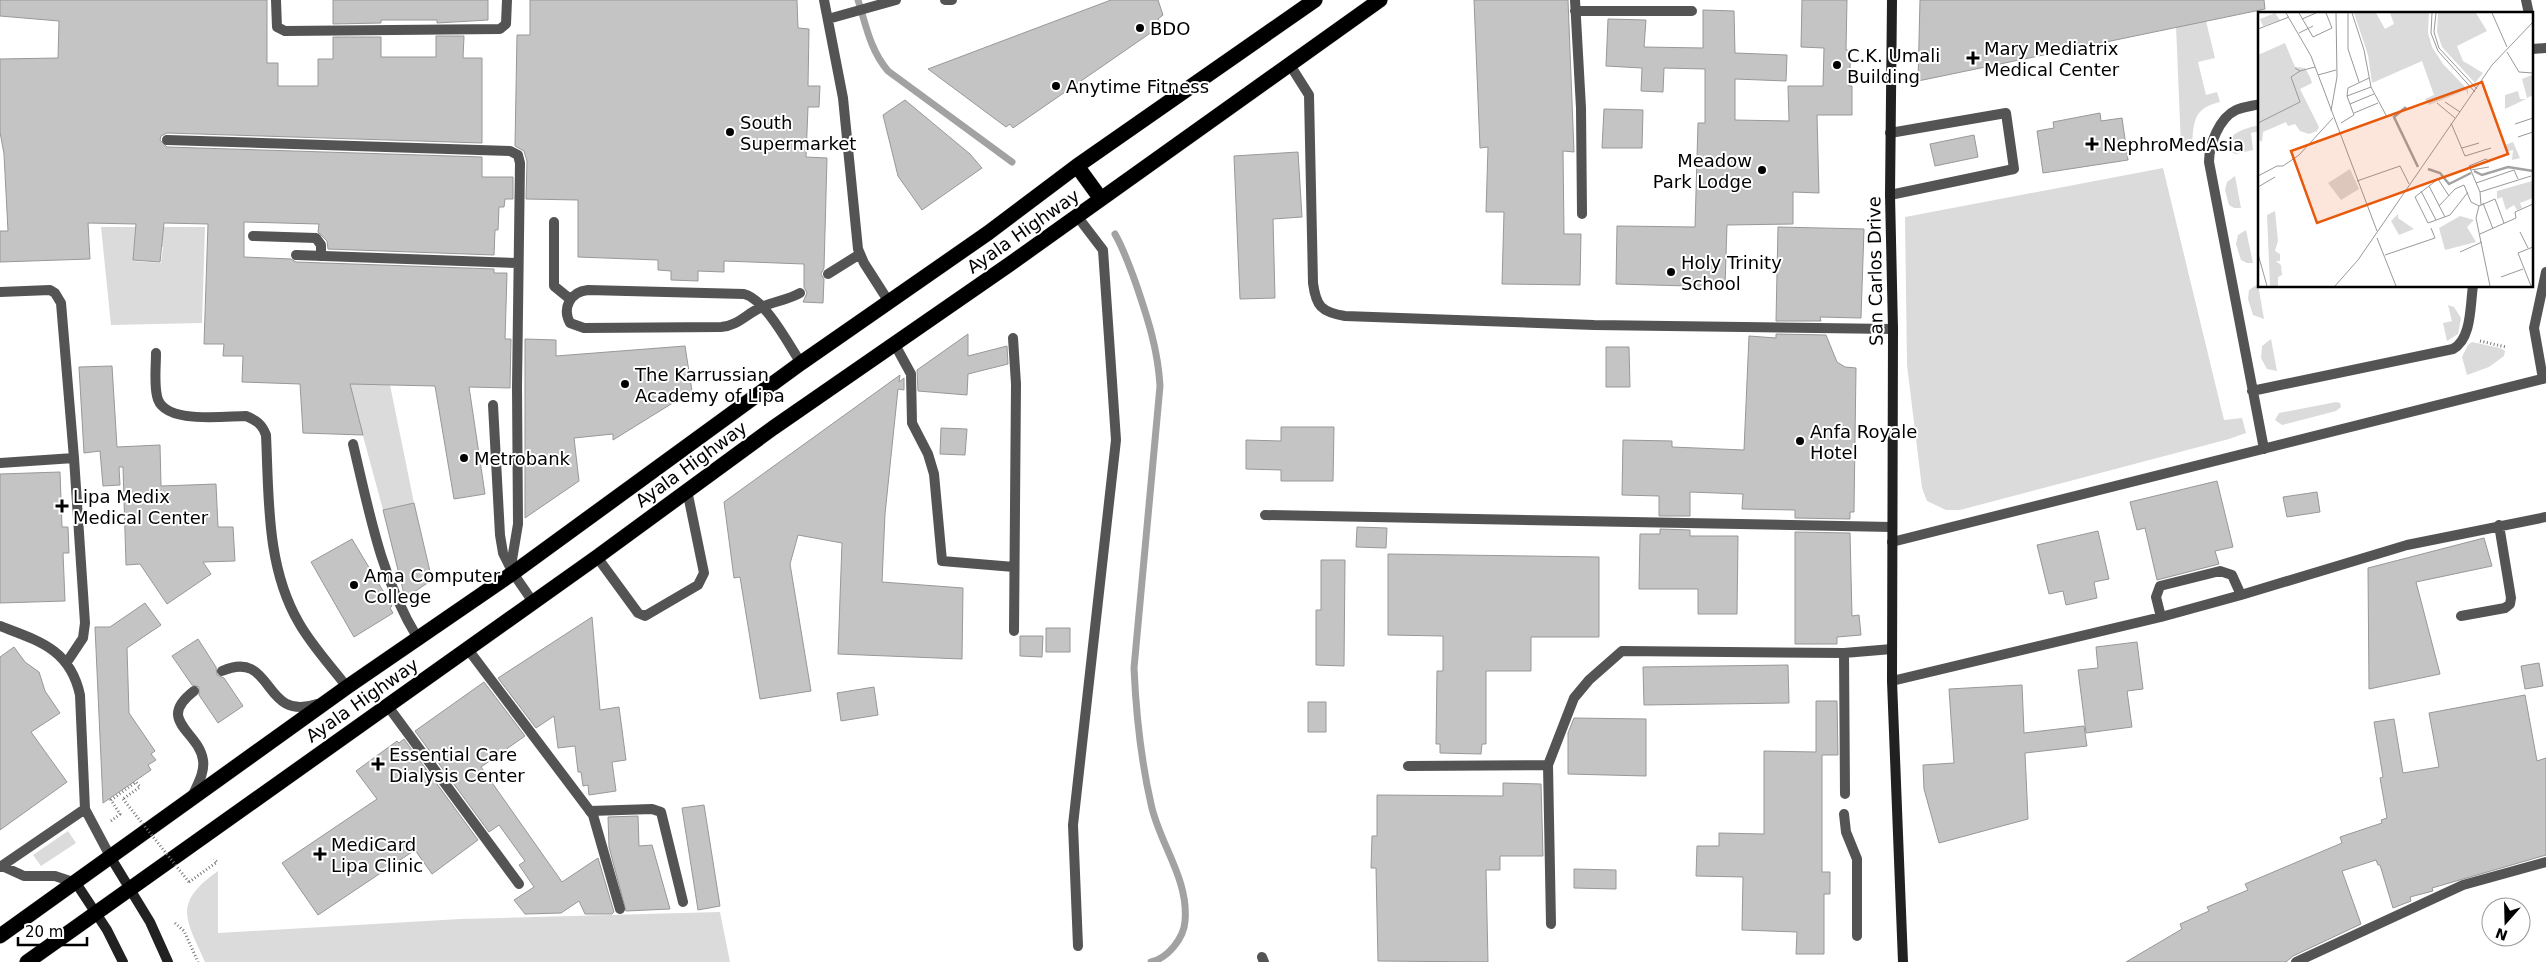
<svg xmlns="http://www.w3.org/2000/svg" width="2546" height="962" font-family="'DejaVu Sans',sans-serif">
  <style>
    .green { fill: #dbdbdb; fill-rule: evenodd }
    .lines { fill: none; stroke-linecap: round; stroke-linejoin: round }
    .stream { stroke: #a2a2a2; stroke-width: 7 }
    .building { fill: #c4c4c4; stroke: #989898 }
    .highway-casing { stroke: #dbdbdb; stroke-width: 16 }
    .path { stroke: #767676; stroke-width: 3; stroke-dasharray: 1 2.5; stroke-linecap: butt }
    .lane { stroke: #545454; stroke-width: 10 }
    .street { stroke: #545454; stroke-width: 10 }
    .secondary { stroke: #212121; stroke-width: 10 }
    .highway { stroke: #000; stroke-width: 15 }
    .path-bridge { stroke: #767676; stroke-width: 3; stroke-dasharray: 1 2.5; stroke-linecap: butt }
    .poi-dot { fill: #000; stroke: #fff; stroke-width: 2 }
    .labels { text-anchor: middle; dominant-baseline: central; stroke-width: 4; stroke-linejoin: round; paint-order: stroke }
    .poi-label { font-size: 18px; fill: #000; stroke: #fff; text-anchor: start }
    .street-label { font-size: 18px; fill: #000; stroke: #fff }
    .inset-river { fill: none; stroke: #a2a2a2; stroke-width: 2.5 }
    .inset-road { fill: none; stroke: #999; stroke-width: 1 }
    .view { fill: #e8590c; fill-opacity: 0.15; stroke: #e8590c; stroke-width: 2.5 }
    .inset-edge { fill: none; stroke: #000; stroke-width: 2.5 }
  </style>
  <rect width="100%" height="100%" fill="#fff"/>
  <path class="green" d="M2206,21L2215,58L2198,62L2206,95L2217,92L2220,102C2193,108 2194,122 2192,144L2181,146L2176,26Z
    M2260,125V131L2251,133L2253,150L2236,154L2228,151C2225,133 2246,128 2260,125Z
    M2163,168L2224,420L2242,418L2246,433L2229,439L1960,510H1946L1927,501L1922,488L1907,365L1905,217Z
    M2235,176L2241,208H2234L2229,205L2225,190L2227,182Z
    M101,227H205L202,323L111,325ZM134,245L163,247L161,263L133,261Z
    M2246,230L2253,263H2247L2241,260L2236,244L2238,235Z
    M2258,284L2264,319L2253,315L2248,299L2249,290Z
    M2448,305L2454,307L2461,318L2458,334L2447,341L2443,323L2452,321Z
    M2271,339L2277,371L2267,369L2261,358L2262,346Z
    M2472,342L2500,348L2505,351L2504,356L2489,367L2467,375L2462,357L2468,345Z
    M349,384L390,385L414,503L383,510Z
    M2336,402L2340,403L2341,407L2336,411L2282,425L2275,420L2279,413Z
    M68,831L76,843L41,866L33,855Z
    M218,871V933L460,919L720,912L730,962H205C185,918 173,903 218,871Z"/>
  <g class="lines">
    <path class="stream" d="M858,0C866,25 870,50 888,71L1012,162
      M1115,234C1124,250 1130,267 1136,284C1148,319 1158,350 1160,386L1134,668C1136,713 1141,760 1151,804C1159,843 1189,879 1185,921C1184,938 1168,958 1151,962"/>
  </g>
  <path class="building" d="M0,0H267V63H278V86H318V59H333V37H381V57H436V36H464L463,58H482V143L167,133L161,136L160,140L167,147L482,157V177H513V199H505L504,207H499L498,230H495L494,255L328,249L327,241L318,232L319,224L244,222V257L291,259L296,262L494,269V273H507L505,339H511L510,388L469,387L485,494L454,499L435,386L350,384L363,435L303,433L300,384L242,382L243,356H223L224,344H204L208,224L164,223L160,262L133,260L136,224L88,223L90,259L0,262V231H8L4,154L0,132V59L58,58L59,21L0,16Z
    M333,0H488V20L437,23V20H381V23L333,24Z
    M530,0H797L798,28L809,29L808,86H820L819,107H808L806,157L827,158L824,268L821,274L824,279L823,303L803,302L807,293L804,287V264L724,261V272L698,271V281L671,280V271L658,270V260L578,257V200L526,199L527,161L524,151L515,146L517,35H530Z
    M1111,0H1158L1163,15L1158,19L1162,25L1013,128L1010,124L1006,127L928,69Z
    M1474,0H1568L1574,152L1563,151L1564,234H1581L1580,285L1502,284L1504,212H1486L1488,147L1480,148Z
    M1802,0H1847L1846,50H1851L1849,86H1852V115H1817L1819,193L1793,192V224L1727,225L1725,287L1616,284L1617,226L1695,227L1698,123H1705V69L1664,68L1663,92L1641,91L1642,68L1606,66L1608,19L1646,20L1644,47L1703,48V10L1734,11L1735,53L1787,55L1786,81L1735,79V120L1789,121L1788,86H1823L1824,48L1801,47Z
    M1920,0H2264L2265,9L1918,81Z
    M905,100L970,154L982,168L922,210L898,176L883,115Z
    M1604,109L1643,110L1642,148H1602Z
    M2100,113L2101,121L2122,118L2128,160L2043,173L2037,131L2054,128L2053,122Z
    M1974,135L1978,157L1935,166L1930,144Z
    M1298,152L1302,217L1273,219L1275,298L1240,299L1234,156Z
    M1778,227L1864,229L1861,318L1820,317L1821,321H1776Z
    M968,334V356L1007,346L1008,364L968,374L967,395L918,391L917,370Z
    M1776,334L1826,335L1837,362L1845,367L1856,368L1854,512H1850V519L1795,518V510L1742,509L1743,494L1690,492V516H1659V496L1622,495L1623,440L1672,441V447L1744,450L1749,336L1776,338Z
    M525,339L556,340V356L685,346L692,391L613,440V434L574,438L579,481L525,518Z
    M1606,347H1629L1630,387H1606Z
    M112,366L117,447L160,445L161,486L216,484L218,527H233L235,561L203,562L211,574L167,604L140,564L126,565L123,467H119L120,485L103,486L100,451L84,453L79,367Z
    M900,375L899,382L904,378V390L898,389L885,514L882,582L963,588L962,659L838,654L842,543L798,535L790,564L811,691L760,699L740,577L734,578L724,502Z
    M1281,427H1334L1333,481H1281V470L1246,469V440L1281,441Z
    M941,428L967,429L965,455L940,454Z
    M60,472L62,527H68L69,553H63L65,601L0,603V474Z
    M2217,481L2233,547L2215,551L2219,564L2157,580L2145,528L2137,530L2130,502Z
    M2317,492L2320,512L2287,517L2283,497Z
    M414,503L432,580L405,598L383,510Z
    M1357,527L1387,528L1386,548L1356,547Z
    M1660,529L1690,530V536H1738L1737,614H1698V589H1639L1640,534H1660Z
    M2098,531L2109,579L2094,582L2097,598L2066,605L2063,591L2049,594L2037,545Z
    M1795,532L1850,533L1852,616L1859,615L1861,635L1837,637V644H1795Z
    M2484,538L2492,566L2416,582L2440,674L2369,689L2368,568Z
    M352,539L392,606L390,608L393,613L354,637L311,562Z
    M1388,554L1599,557V637H1531V671H1486V744H1482L1481,754L1440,753V744H1436L1437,671H1443V636L1388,635Z
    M1321,560H1345L1344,666L1316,665V610H1321Z
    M145,603L161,625L127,648L129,713L155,751L151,754L156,760L148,765L151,770L103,803L95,627H110Z
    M592,617L600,710L619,707L626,760L612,762L616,791L589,795L588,785L583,786L581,772H578L575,746L558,748L554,716L536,728L498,678Z
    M1046,628H1070V652H1046Z
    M1020,636H1043L1042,657L1020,656Z
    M198,639L216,667L217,675L224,678L243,706L218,723L199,695V687L192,685L172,656Z
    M2137,642L2143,689L2127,691L2132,727L2086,733L2078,670L2098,668L2096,647Z
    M14,647L25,662L39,672L45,691L60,713L31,732L67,782L0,830V657Z
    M2539,663L2543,686L2525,689L2521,666Z
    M1788,665L1789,703L1644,705L1643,667Z
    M484,682L525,736L481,767L562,882L598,858L614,912L612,914H585L579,901L561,913L525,914L514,900L534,887L519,865L525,861L499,825L489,832L415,731Z
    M2022,685L2024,733L2084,726L2087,746L2025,753L2028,819L1939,843L1924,789L1923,765L1954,763L1949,689Z
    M874,687L878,715L841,721L837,693Z
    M2525,695L2537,761L2546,758V855L2432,888L2433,891L2410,897L2411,901L2393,908L2380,865H2378L2376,860L2342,871L2361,924L2293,956L2286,962H2126L2182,929L2180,924L2209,911L2207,907L2248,890L2245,884L2342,843L2340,837L2382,823L2381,820L2387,818L2380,778L2383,777L2374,722L2394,719L2403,773L2439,767L2429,713Z
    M1816,701H1837L1838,755H1822V872H1830V894H1824V954H1796L1797,932L1742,930L1743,877L1696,876L1697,846H1719V833L1764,834V751L1816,752Z
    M1308,702H1326V732H1308Z
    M1574,718L1646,719V776L1568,774V733Z
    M404,739L478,840L432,874L415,850L318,915L282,863L377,799L356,771L397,741L399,743Z
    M1503,783L1541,784L1543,856H1500V870H1486L1488,962L1378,961L1376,868H1371L1372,836H1377V795L1503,796Z
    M704,805L720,906L698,910L682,808Z
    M638,816L639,846L652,845L670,909L626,911L609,847L608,817Z
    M1574,869L1616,870V889L1574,888Z"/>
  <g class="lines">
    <defs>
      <path id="highway" d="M1077,166L1101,199
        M0,936L347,687L513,573L801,363L988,233L1077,166L1315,0
        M27,962L597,557L773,428L1010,264L1380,0"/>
    </defs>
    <use href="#highway" class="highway-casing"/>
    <path class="path" d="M2480,341L2506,347
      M111,821L120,814L111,800L136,782L140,787L123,799
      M189,882L217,862L214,859
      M175,923L184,931L198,962"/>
    <path class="lane" d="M824,0L843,98L858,249L864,263L889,302
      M1575,0L1581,108L1582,214
      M2526,0L2529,14
      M1575,11H1692
      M828,19L896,0
      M2532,49L2546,48
      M2260,104C2252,106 2243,107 2236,110C2219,118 2209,145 2209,162L2264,449
      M1890,195L2014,169L2006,113L1890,133
      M1077,216L1103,250L1116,440L1073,825L1078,946
      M554,222V286L570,299
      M253,236L316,238L321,245V256
      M828,274L860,254
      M0,292L50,290L55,293L61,303L74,458L85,623L83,638L67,662
      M800,293C788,300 775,301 762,307C747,313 738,326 721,327L584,328L570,323C562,308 570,292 588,290L744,294C765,299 789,345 801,363
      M1013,338L1016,384L1014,631
      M894,343L911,374L912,423L928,454L934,474L942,561L1014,567
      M156,353C156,367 154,383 157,396C162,425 224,416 246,416C256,420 262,424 266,435C269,497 266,567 299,623C312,646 331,666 347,687
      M2543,379L2534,328L2546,272
      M2252,391L2453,349C2472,339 2470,305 2473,286
      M493,405L500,535L503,553L513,573
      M353,444C369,511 381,578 417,637
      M0,463L74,458
      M1265,515L1892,527
      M1892,542L2546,378
      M597,557L638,613L645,616L698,585L704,573L687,490
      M2461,616L2505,608L2510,604L2511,598L2499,525
      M2161,617L2156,597L2160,586L2220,571L2232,575L2241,595
      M0,626C39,641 70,649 80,695L85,809L111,858
      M1844,653L1845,794
      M222,671C275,648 261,723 317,704
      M1892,681L2161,617L2241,595L2407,545L2546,517
      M1408,766L1548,765
      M192,797C197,785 205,773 203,760C199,731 155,721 194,691
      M590,811L652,809L661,812L683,902
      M1844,814L1846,832L1857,859V936
      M2,866L24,876H55L76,883
      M0,867L85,809
      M1551,924L1548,765L1574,698L1589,680L1622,651L1844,653L1892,649"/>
    <path class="street" d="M276,0L277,27L285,31L500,29L506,24L507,0
      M945,0H952
      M1290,65L1309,95L1313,283C1316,306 1321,312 1345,316L1594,325L1893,329
      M167,140L510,151L518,155L520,163L517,387L518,524L511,566L513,573L533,602
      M296,255L518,263
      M467,648L593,815L620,909
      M387,705L519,884
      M1262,957L1264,962
      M2296,962L2463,885L2546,862"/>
    <path class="secondary" d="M1892,0L1890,195L1893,329L1892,681L1903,962
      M111,858L150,922L168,962
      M76,883L107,930L123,962"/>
    <use href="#highway" class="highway"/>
    <path class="path-bridge" d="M123,799L189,882"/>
  </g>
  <g class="poi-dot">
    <circle cx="1140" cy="28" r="5"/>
    <path d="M1970.5 50.5h5v5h5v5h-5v5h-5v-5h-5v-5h5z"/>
    <circle cx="1837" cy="65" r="5"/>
    <circle cx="1056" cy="86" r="5"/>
    <circle cx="730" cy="132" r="5"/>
    <path d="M2089.5 136.5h5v5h5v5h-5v5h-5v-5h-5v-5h5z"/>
    <circle cx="1762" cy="170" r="5"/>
    <circle cx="1671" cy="272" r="5"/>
    <circle cx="625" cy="384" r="5"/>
    <circle cx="1800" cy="441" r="5"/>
    <circle cx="464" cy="458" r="5"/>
    <path d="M59.5 498.5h5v5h5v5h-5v5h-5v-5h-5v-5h5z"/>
    <circle cx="354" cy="585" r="5"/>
    <path d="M375.5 756.5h5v5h5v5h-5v5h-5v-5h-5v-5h5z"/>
    <path d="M317.5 846.5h5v5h5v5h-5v5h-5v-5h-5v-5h5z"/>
  </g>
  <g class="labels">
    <g class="poi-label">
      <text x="1150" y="28">BDO</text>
      <text x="1984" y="48">Mary Mediatrix<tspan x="1984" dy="21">Medical Center</tspan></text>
      <text x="1847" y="55">C.K. Umali<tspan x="1847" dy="21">Building</tspan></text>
      <text x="1066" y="86">Anytime Fitness</text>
      <text x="740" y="122">South<tspan x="740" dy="21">Supermarket</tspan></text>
      <text x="2103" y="144">NephroMedAsia</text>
      <text x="1752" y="160" text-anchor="end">Meadow<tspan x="1752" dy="21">Park Lodge</tspan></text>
      <text x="1681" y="262">Holy Trinity<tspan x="1681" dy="21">School</tspan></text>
      <text x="635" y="374">The Karrussian<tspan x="635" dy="21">Academy of Lipa</tspan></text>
      <text x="1810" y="431">Anfa Royale<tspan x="1810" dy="21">Hotel</tspan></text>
      <text x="474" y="458">Metrobank</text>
      <text x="73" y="496">Lipa Medix<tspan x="73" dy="21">Medical Center</tspan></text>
      <text x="364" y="575">Ama Computer<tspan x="364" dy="21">College</tspan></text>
      <text x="389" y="754">Essential Care<tspan x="389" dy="21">Dialysis Center</tspan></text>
      <text x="331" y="844">MediCard<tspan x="331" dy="21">Lipa Clinic</tspan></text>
    </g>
    <g class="street-label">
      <text transform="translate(1023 231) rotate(-35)">Ayala Highway</text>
      <text transform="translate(1875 271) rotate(-91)">San Carlos Drive</text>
      <text transform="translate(691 464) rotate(-36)">Ayala Highway</text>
      <text transform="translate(362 700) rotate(-35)">Ayala Highway</text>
    </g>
  </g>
  <g transform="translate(2258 12)">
    <rect width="275" height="275" fill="#fff"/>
    <path d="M17,1L22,8L5,14L2,7ZM96,1H118L127,17L136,12L132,1H171L170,21L174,35L185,52L210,78V83L208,78L171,93L167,87L176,83L164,49L114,71L110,43ZM180,1H218L229,19L199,34L205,49L225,61L217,71L184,35L179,20ZM27,31L37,55L47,56L52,65L54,71L42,77L61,115L59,119L51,122L42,119L37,112L30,114L28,110L5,120L4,130L0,127V43ZM274,63L275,83L269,86L264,67ZM260,79L262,87H268L247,97V83ZM255,130L262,146L254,148L255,138L249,140L247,133ZM92,157L101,177L83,188L70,171ZM275,164V186L262,191L264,196L259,198L256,193L248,198L244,185L239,187V179L274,169ZM17,199L20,229L17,239L22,242V249H18L23,253L24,263L20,265V274H12L9,203ZM140,202V206L156,217L141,223L133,209ZM202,204L216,208L209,215L218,230L187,238L181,216Z" fill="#dbdbdb"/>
    <path class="inset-river" d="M148,95L136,105L160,155M170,157L182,161L191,172L213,161M216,159L224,163L250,155L275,159"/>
    <path class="inset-road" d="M28,1L53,44L119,219M41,1L55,25L74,16L68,1M90,1V37L101,70M94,1L106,38L113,75L129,105M174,1L173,21L180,39L217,80M178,1L176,20L181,36L219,77M234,1L249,35M44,7L58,1M0,17L31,5M41,21L55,14M249,40L261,60L275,61M37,56L42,59L57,55M60,63L78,58M89,84L113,75M187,90L202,100M179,91L197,106M92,92L116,82M73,99L79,65L78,1M96,101L120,91M0,111L42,90L33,65L42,59M83,111L96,103L89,84L90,76L111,66M193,111L207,144L233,136M257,112L275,106M260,125L275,120M204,136L221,131M213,158L231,155M0,164L19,154H25L41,143L75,106M99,169L142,154L151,172M218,171L256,158L260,167M171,174L187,205M0,175L17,165M163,179L178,208M222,180L273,164M191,184L180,167L157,185L170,211L192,203L210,180M225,191L235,217M223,193L222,180L211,154L228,147L232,150M181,194L197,177L206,173L213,190L221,194M262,220L270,236M222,222L258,206L257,200L275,192M119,226L138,274M202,240L224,230M0,242L9,274M127,243L177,226L173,216M243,265L265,257M77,274L100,248L234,53L275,10M232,274L218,206L221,194L237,187L246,211M273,274L260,241L275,235"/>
    <path class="view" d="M224,70L250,142L59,211L33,139Z"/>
    <rect width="275" height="275" class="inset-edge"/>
  </g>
  <g transform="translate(2506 922) rotate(200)"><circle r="24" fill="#ffffff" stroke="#999999"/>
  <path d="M0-4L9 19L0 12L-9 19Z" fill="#000000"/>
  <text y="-8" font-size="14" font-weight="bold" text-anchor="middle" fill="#000000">N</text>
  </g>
  <path d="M18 937v8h69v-8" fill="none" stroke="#000000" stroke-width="2.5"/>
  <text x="25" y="937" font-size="15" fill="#000000" stroke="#ffffff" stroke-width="4" paint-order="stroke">20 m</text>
</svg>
